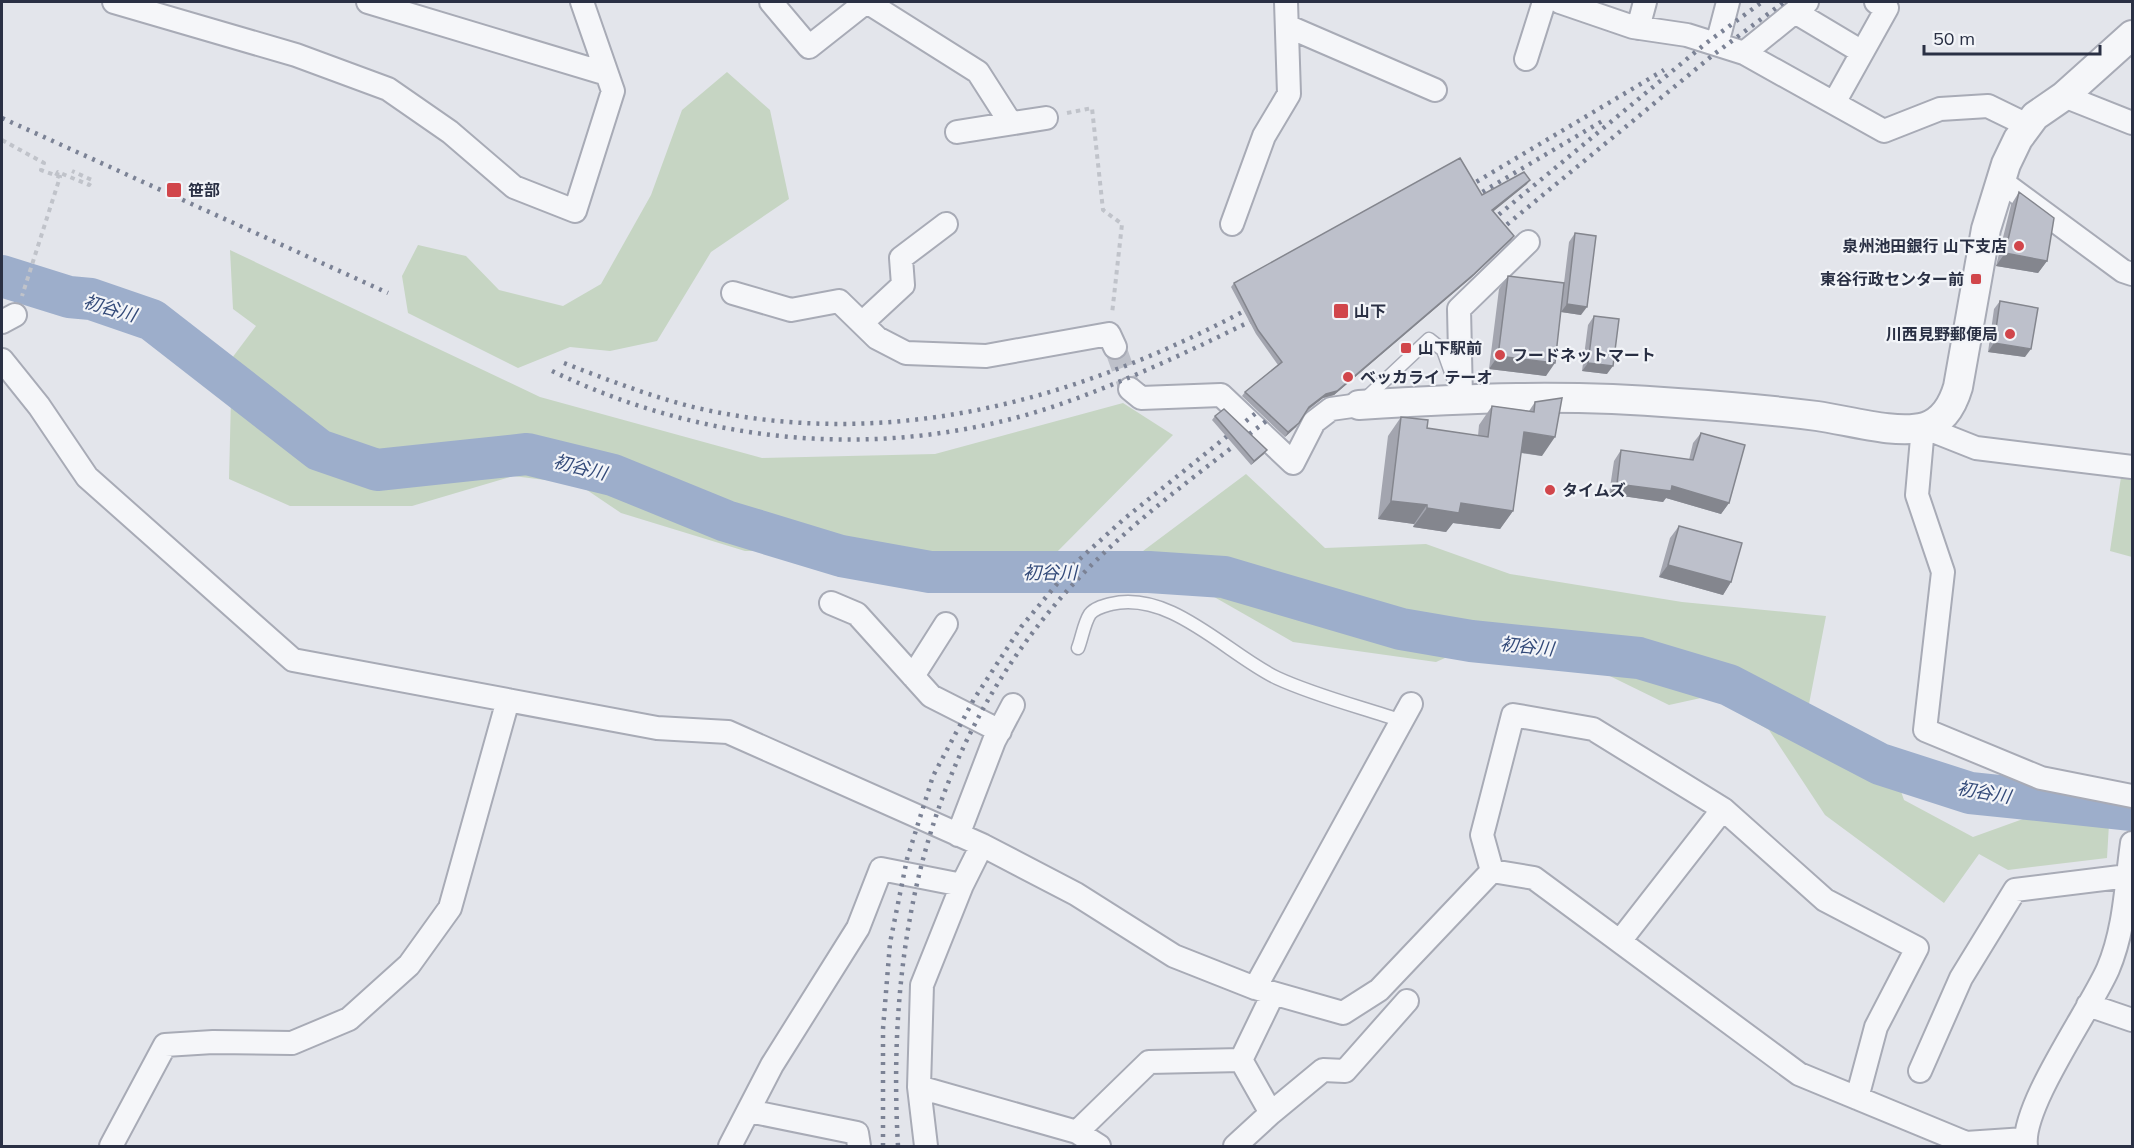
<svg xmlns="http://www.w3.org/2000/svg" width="2134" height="1148" font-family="Mulish,'Noto Sans JP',sans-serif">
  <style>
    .green { fill: #c6d5c3 }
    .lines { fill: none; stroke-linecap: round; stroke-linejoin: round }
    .river { stroke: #9daecb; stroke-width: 42 }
    .minor-tunnel { stroke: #bec1ca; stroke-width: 22; stroke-dasharray: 22 11; stroke-linecap: butt }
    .service-casing { stroke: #a8abb6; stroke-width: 15 }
    .minor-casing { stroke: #a8abb6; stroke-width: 26 }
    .tertiary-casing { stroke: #a8abb6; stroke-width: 32 }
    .path { stroke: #c0c3ca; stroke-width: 4; stroke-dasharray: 4.5 4.5; stroke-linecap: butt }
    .service { stroke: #f5f6f9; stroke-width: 12 }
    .minor { stroke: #f5f6f9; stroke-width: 22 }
    .tertiary { stroke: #f5f6f9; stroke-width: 28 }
    .rail { stroke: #7b8295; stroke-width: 4.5; stroke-dasharray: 3 6; stroke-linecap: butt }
    .wall { fill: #a3a5af }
    .shaded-wall { fill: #84868e }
    .building { fill: #bdc0cb; stroke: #84868e; stroke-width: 1.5 }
    .poi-dot { fill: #d1464b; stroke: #f2f4f8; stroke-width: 2 }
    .labels { text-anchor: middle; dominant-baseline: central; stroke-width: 4.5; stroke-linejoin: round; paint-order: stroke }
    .poi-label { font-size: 16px; font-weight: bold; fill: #2a3044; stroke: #f2f4f8; text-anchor: start }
    .water-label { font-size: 18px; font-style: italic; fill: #334a79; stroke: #f2f4f8 }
  </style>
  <rect width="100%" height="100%" fill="#e3e5eb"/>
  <path class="green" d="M727,72L770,110L789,199L711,252L657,341L610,351L570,347L518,368L408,313L402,276L418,245L466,256L499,290L563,306L601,284L651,195L682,110Z
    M230,250L540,397L762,458L935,454L1123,403L1173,435L1051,558L916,552L745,551L621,513L578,484L513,476L412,506H290L229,479L232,358L256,326L233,309Z
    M1246,474L1325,548L1426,544L1510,574L1682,602L1826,616L1809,704L1888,754L1904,800L1973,837L2023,819L2109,824L2107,858L2008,870L1979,854L1944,903L1825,815L1769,730L1710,696L1669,705L1512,628L1436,662L1293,642L1139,554Z
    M2121,477L2132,478V557L2110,551Z"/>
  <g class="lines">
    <path class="river" d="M2,276L69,297L91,299L152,320L319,450L377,470L527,454L613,475L726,521L841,556L930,572H1149L1224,577L1401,629L1471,641L1639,658L1729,685L1880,764L1970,793L2132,810"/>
    <path class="minor-tunnel" d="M1115,347L1130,389"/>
    <defs>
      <path id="service" d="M1364,400L1429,339L1443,350L1454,381
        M1078,648C1082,638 1084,623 1090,614C1095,608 1104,606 1111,604C1171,590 1227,654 1277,678C1316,696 1361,707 1402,721"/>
      <path id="minor" d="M114,2L296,55L388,89L450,132L514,187L575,211L613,91L582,2
        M368,2L607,74
        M771,2L809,47L866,2
        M867,2L978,72L1010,122
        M1560,2L1633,27L1687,35L1744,53L1884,131L1940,109L1988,106L2027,125
        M1795,12L1862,52
        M1287,26L1435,90
        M1638,28L1645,2
        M1717,44L1728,2
        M1744,53L1807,2
        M1526,59L1544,2
        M2064,96L2132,123
        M1834,103L1887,8L1876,2
        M957,132L1046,118
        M2001,181L2123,271L2132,274
        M1232,224L1264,136L1289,94L1286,2
        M733,293L791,310L839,301L877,338L906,353L986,356L1109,334L1115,347
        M2,322L15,315
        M862,323L903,285L901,258L946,224
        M2,360L39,406L87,477L293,660L657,728L728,732L982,845L1076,894L1174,956L1255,988L1343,1013L1379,990L1492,871
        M1130,389L1141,398L1221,395L1293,463L1314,422L1331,409L1359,405
        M1461,398L1459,309L1528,242
        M2132,467L1976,448L1923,427L1917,495L1943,572L1925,730L2041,778L2132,796
        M831,603L857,614L931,696L1000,731
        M913,676L946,624
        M958,835L994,741L1013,705
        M962,885L922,985L919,1087L1077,1132L1099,1146
        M1620,941L1723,809
        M1255,988L1411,704
        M2088,1005L2132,1020
        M1920,1071L1961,978L2015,890L2128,876
        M919,1087L926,1146
        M1857,1098L1876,1027L1917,948L1825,900L1723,809L1593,729L1513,715L1482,835L1492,871L1534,878L1799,1074L1966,1143
        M749,1111L857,1133L859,1146
        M1271,1113L1323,1070L1345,1071L1407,1001
        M1077,1132L1149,1062L1241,1060
        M111,1146L165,1045L213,1042L292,1043L349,1019L409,965L450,908L508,700
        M730,1146L772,1065L858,928L881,869L962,885L982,845
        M1235,1146L1271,1113L1241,1060L1273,994
        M1961,1146L1966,1143L2025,1139
        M2026,1146C2021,1106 2090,1010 2108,969C2125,929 2126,885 2132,843"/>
      <path id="tertiary" d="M1359,405C1467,398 1568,394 1677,403C1723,406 1770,410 1817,416C1847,420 1896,435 1925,427C1944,421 1953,404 1958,387L1986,229L2006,164L2018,139L2035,116L2064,96L2132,35"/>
    </defs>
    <use href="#service" class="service-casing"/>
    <use href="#minor" class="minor-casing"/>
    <use href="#tertiary" class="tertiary-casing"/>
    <path class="path" d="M1067,113L1092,108L1103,210L1122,224L1112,314
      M2,140L44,163L41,170L60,177L22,296
      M56,176L58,172L89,185L92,180L72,171"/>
    <use href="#service" class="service"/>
    <use href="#minor" class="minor"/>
    <use href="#tertiary" class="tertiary"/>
    <path class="rail" d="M2,118L388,293
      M1461,191L1664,70
      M1467,201L1604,120
      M1485,226L1705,44L1762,2
      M1493,236L1713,55L1784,2
      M564,363C608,380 652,397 697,408C895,453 1085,398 1259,303
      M552,371C711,447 890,462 1058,405C1125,382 1201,346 1265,314
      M883,1146V1029L890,943L907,859L933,776L974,699L1021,627L1072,566L1124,519L1271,401
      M898,1146C886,935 929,738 1077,580C1136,517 1212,464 1279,411"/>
  </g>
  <path class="wall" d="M1527,184L1493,211L1514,236L1511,240L1471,278L1334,395L1323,398L1307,411L1296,427L1285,437L1242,396L1245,392L1278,365L1256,334L1231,287L1234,283L1482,195Z
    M2019,192L2047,261L2038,273L1996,266L2011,205Z
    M1575,233L1581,315L1561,312L1546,376L1489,369L1499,289L1508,276L1564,283L1569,242Z
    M2000,301L2025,357L1988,352L1994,309Z
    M1594,316L1607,374L1582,371L1588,325Z
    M1535,402L1542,456L1521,453L1513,511L1500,529L1453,523L1446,532L1413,527L1414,524L1378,519L1388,436L1401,417L1427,428L1478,436L1479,425L1492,406L1529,411Z
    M1215,416L1264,454L1251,465L1212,420Z
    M1701,433L1729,503L1721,514L1666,498L1663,502L1609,494L1614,461L1621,450L1689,460L1693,443Z
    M1679,526L1731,582L1723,595L1659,577L1670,538Z"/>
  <path class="shaded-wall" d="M1530,180L1527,184L1489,215L1492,210Z
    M1514,236L1511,240L1471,278L1334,395L1323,398L1306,411L1309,407Z
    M2005,253L2047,261L2038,273L1996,266Z
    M1567,304L1587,307L1581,315L1561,312Z
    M1994,343L2031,349L2025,357L1988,352Z
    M1498,356L1555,363L1546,376L1489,369Z
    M1588,363L1613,366L1607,374L1582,371Z
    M1299,423L1296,427L1285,437L1288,432Z
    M1524,432L1555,437L1542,456L1511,451Z
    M1267,450L1264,454L1251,465L1254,461Z
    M1617,484L1672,486L1729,503L1721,514L1666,498L1663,502L1609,494Z
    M1391,501L1427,505L1414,524L1378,519Z
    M1461,503L1513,511L1500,529L1453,523L1446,532L1413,527L1427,508Z
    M1668,565L1731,582L1723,595L1659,577Z"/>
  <path class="building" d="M1460,158L1482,195L1524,172L1530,180L1492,210L1514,236L1474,274L1337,391L1326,394L1309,407L1299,423L1288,432L1245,392L1282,362L1258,330L1234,283Z
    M2019,192L2054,218L2047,261L2005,253Z
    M1575,233L1596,236L1587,307L1567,304Z
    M1508,276L1564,283L1555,363L1498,356Z
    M2000,301L2038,308L2031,349L1994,343Z
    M1594,316L1619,319L1613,366L1588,363Z
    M1562,398L1555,437L1524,432L1513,511L1461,503L1459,513L1427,508V505L1391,501L1401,417L1428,420L1427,428L1488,437L1492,406L1534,412L1535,402Z
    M1224,409L1267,450L1254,461L1215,416Z
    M1701,433L1745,445L1729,503L1672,486L1671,491L1617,484L1621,450L1693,460Z
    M1679,526L1742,543L1731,582L1668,565Z"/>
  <g class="poi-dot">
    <rect x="166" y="182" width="16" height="16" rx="3"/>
    <circle cx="2019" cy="246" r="6"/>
    <rect x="1970" y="273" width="12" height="12" rx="3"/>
    <rect x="1333" y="303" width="16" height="16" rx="3"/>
    <circle cx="2010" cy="334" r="6"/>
    <rect x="1400" y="342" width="12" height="12" rx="3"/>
    <circle cx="1500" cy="355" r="6"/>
    <circle cx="1348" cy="377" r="6"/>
    <circle cx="1550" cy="490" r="6"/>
  </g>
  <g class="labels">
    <g class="poi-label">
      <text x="188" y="190">笹部</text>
      <text x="2007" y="246" text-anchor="end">泉州池田銀行 山下支店</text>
      <text x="1964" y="279" text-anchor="end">東谷行政センター前</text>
      <text x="1354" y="311">山下</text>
      <text x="1998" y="334" text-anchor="end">川西見野郵便局</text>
      <text x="1418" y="348">山下駅前</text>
      <text x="1512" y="355">フードネットマート</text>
      <text x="1360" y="377">ベッカライ テーオ</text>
      <text x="1562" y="490">タイムズ</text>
    </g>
    <g class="water-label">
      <text transform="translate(110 308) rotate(16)">初谷川</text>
      <text transform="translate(580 467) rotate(14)">初谷川</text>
      <text x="1050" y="572">初谷川</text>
      <text transform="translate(1527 646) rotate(6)">初谷川</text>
      <text transform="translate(1984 792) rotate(10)">初谷川</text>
    </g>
  </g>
  <rect width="2134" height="1148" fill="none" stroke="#2a3044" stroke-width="6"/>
  <path d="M1924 45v9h176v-9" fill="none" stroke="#2a3044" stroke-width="3"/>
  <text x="1933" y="45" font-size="18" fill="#2a3044" stroke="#f2f4f8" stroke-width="4.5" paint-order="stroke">50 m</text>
</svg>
